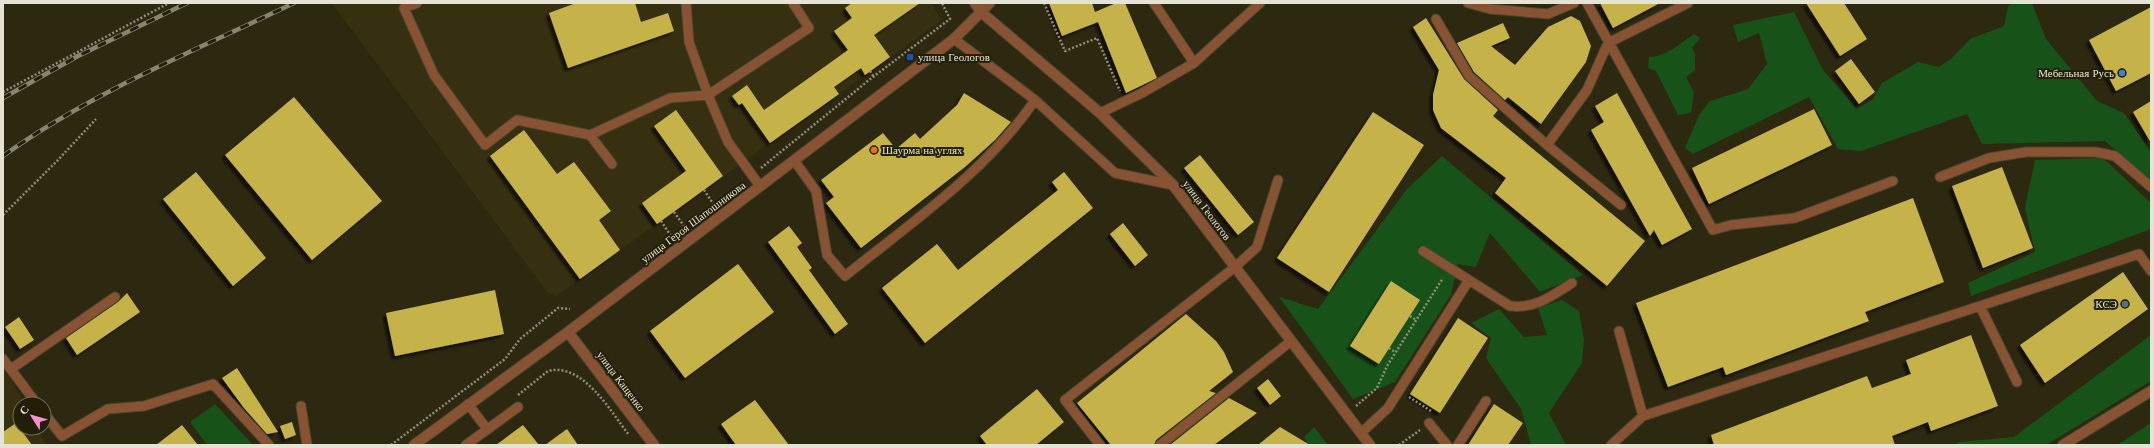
<svg xmlns="http://www.w3.org/2000/svg" width="2154" height="448" font-family="'Libre Baskerville',serif">
  <style>
    .built { fill: #363010 }
    .green { fill: #175219 }
    .building { fill: #c5b24a; filter: url(#shadow) }
    .lines { fill: none; stroke-linecap: round; stroke-linejoin: round }
    .lane-casing { stroke: #4a462f; stroke-width: 11 }
    .street-casing { stroke: #4a462f; stroke-width: 12 }
    .path { stroke: #908d7a; stroke-width: 2.5; stroke-dasharray: 2 2; stroke-linecap: butt }
    .lane { stroke: #875333; stroke-width: 9 }
    .street { stroke: #875333; stroke-width: 10 }
    .rail-casing { stroke: #878470; stroke-width: 4.5 }
    .rail { stroke: #231f06; stroke-width: 3; stroke-dasharray: 9; stroke-linecap: butt }
    .transit-dot { fill: #1a4fb4; stroke: #231f06; stroke-width: 1.5 }
    .shop-dot { fill: #3f7fe0; stroke: #231f06; stroke-width: 1.5 }
    .food-dot { fill: #e8710a; stroke: #231f06; stroke-width: 1.5 }
    .service-dot { fill: #5c6f8a; stroke: #231f06; stroke-width: 1.5 }
    .labels { text-anchor: middle; dominant-baseline: central; stroke-width: 4; stroke-linejoin: round; paint-order: stroke }
    .poi-label { font-size: 11px; fill: #e5e3d4; stroke: #231f06; text-anchor: start }
    .street-label { font-size: 11px; fill: #e5e3d4; stroke: #231f06 }
  </style>
  <defs>
    <filter id="shadow"><feDropShadow dx="-3.5" dy="3.5" stdDeviation="1" flood-color="#0009"/></filter>
  </defs>
  <rect width="100%" height="100%" fill="#2d2810"/>
  <path class="built" d="M332,3H931L942,20L556,296L548,293Z
    M3,370L13,383L25,404H20V428H37L46,445H3Z"/>
  <path class="green" d="M2013,3H2032L2046,39L2097,101L2124,113L2151,152V181L2105,141L1982,144L1967,114L1861,151L1838,149L1809,97L1693,154L1685,148L1699,115L1710,101L1748,89L1767,64L1759,33L1738,42L1733,25L1794,12L1823,70L1857,109L1873,99L1882,83L1918,62L1939,67L1952,58L1970,39L2004,26L2008,6Z
    M1694,34L1700,38L1692,48L1695,54V70L1686,77L1694,92L1691,113L1678,115L1656,71L1648,68L1649,57C1668,56 1679,44 1694,34Z
    M1442,156L1583,275L1540,292L1490,233L1476,267L1458,264L1451,295L1395,382L1353,399L1279,297L1318,309L1407,189Z
    M2103,158L2151,203V229L1971,296L1968,283L2035,252L2025,208L2035,160Z
    M1562,300L1579,311L1584,339L1582,363L1549,413L1566,445H1531L1521,409L1486,358L1491,338L1471,323L1499,309L1524,337L1547,335L1538,308Z
    M2151,335V381L2046,445H1954L1959,442L2014,437Z
    M215,404L253,445H207L190,422Z
    M2151,423V445H2117Z
    M1314,427L1328,445H1308L1304,437Z"/>
  <path class="building" d="M576,3H635L641,22L668,13L674,31L568,68L549,13Z
    M852,3H920L874,35L890,57L865,75L861,68L834,87L839,94L770,143L742,103L739,105L732,96L747,85L764,110L848,50L834,31L852,18L845,8Z
    M1049,3H1092L1095,12L1116,3H1125L1157,78L1126,93L1098,22L1062,36Z
    M1600,3H1660L1613,28Z
    M1806,3H1844L1867,39L1840,56Z
    M2151,7V73L2116,91L2089,40Z
    M1571,16L1580,21L1591,46L1586,62L1541,124L1508,97L1505,100L1474,72L1457,43L1503,23L1510,38L1491,46L1515,65L1548,27Z
    M1426,18L1464,79L1498,110L1493,116L1645,241L1607,286L1495,193L1506,178L1441,128L1433,110V95L1439,70L1413,27Z
    M1851,59L1875,92L1859,104L1835,71Z
    M964,93L1011,122L995,140L965,167L861,248L826,203L834,197L821,180L883,133L896,149L915,133L920,139L957,105Z
    M1617,93L1692,229L1662,245L1654,230L1650,236L1591,130L1604,122L1595,106Z
    M294,97L382,201L312,260L225,155Z
    M2151,101V143L2133,112Z
    M1814,109L1832,145L1709,204L1692,168Z
    M676,110L723,176L657,224L642,203L686,171L654,126Z
    M1373,112L1424,145L1329,292L1277,258Z
    M524,130L557,174L574,162L611,211L599,220L620,250L580,279L490,156Z
    M1200,155L1254,222L1238,235L1184,168Z
    M2002,167L2033,248L1983,268L1952,186Z
    M196,172L266,258L233,286L163,199Z
    M1064,172L1093,208L925,343L882,288L937,244L958,270L1058,190L1052,182Z
    M1913,198L1944,282L1865,312L1869,321L1726,375L1723,367L1668,387L1636,303Z
    M1123,223L1148,255L1135,266L1110,234Z
    M789,226L802,243L797,247L812,268L809,270L848,324L835,334L768,242Z
    M738,264L774,312L685,378L650,331Z
    M2123,272L2148,309L2045,383L2020,345Z
    M1391,281L1420,300L1379,364L1350,346Z
    M495,290L504,334L395,356L386,313Z
    M127,293L140,312L77,355L66,338L118,302Z
    M1186,314L1216,341L1224,352L1233,372L1209,391L1216,393L1156,440L1154,445H1111L1077,403Z
    M19,317L34,340L20,349L5,327Z
    M1458,318L1488,338L1440,413L1410,394Z
    M1971,335L1998,406L1931,431L1928,422L1892,436L1895,445H1714L1711,435L1867,376L1872,388L1911,374L1906,360Z
    M237,368L278,432L267,434L244,408L222,378Z
    M1268,379L1281,396L1270,405L1257,388Z
    M1037,389L1064,422L1036,445H987L980,436Z
    M1229,398L1257,413L1214,445H1170Z
    M755,400L789,445H736L721,424Z
    M1494,404L1523,423L1508,445H1468Z
    M292,422L296,435L285,439L280,426Z
    M16,423L32,445H3V432Z
    M182,425L198,445H156Z
    M523,425L539,445H496Z
    M1280,427L1310,445H1258Z
    M567,429L578,445H545Z"/>
  <g class="lines">
    <defs>
      <path id="lane" d="M417,3L404,8L434,75L485,145L517,120L590,135L670,98L708,95L809,28L793,3
        M686,3L689,42L708,95L728,142L760,186
        M1154,3L1194,63
        M1468,3L1490,9L1548,14L1574,3
        M1587,3L1713,230L1731,225L1795,218L1893,181
        M981,12L990,3
        M1436,19L1469,76L1547,145
        M954,39L1035,100L1115,173L1173,185
        M1100,113L1142,93L1194,63L1260,3
        M590,135L612,164
        M794,160L816,191L827,255L845,276C912,222 987,171 1035,100
        M1940,177L1989,158L2026,152H2096L2115,156L2151,187
        M1621,205L1547,145L1587,90L1608,43L1688,3
        M1423,251L1510,306C1535,309 1552,296 1572,283
        M1980,306L2139,254L2151,271
        M3,359L37,404
        M11,369L115,297
        M468,404L487,429
        M301,406L307,445
        M44,413L62,436L108,409L144,406L213,384L269,445
        M1643,416L1980,306L2017,382
        M1429,423L1447,445
        M1361,433L1388,408L1469,280
        M466,445L518,407
        M1100,445L1065,400L1235,267L1257,247L1278,180
        M1160,445L1291,341
        M1458,445L1486,401
        M1611,445L1643,416L1619,331"/>
      <path id="street" d="M975,3L981,12L1100,113L1173,185L1370,445
        M568,332L654,445
        M414,445L568,332L954,39L981,12
        M2063,445L2151,391"/>
    </defs>
    <use href="#lane" class="lane-casing"/>
    <use href="#street" class="street-casing"/>
    <path class="path" d="M1044,3L1065,51L1097,38L1120,91
      M870,71L874,77
      M3,92L169,3
      M761,168L869,80L950,19L942,3
      M704,190L714,205
      M674,212L684,226
      M3,215L58,160L96,119
      M661,221L671,236
      M1410,316L1416,320
      M1389,348L1395,352
      M518,395L548,371C583,362 611,412 629,435
      M1409,397L1431,411
      M1356,406L1377,388L1387,366L1443,278
      M391,445L505,359L520,339L558,308L570,309
      M1399,445L1420,430"/>
    <use href="#lane" class="lane"/>
    <use href="#street" class="street"/>
    <defs>
      <path id="rail" d="M3,98L78,56L187,3
        M3,156C92,92 196,50 294,3"/>
    </defs>
    <use href="#rail" class="rail-casing"/>
    <use href="#rail" class="rail"/>
  </g>
  <rect class="transit-dot" x="906" y="53" width="8" height="8" rx="2"/>
  <circle class="shop-dot" cx="2122" cy="73" r="4"/>
  <circle class="food-dot" cx="874" cy="150" r="4"/>
  <circle class="service-dot" cx="2125" cy="304" r="4"/>
  <g class="labels">
    <g class="poi-label">
      <text x="918" y="57">улица Геологов</text>
      <text x="2114" y="73" text-anchor="end">Мебельная Русь</text>
      <text x="882" y="150">Шаурма на углях</text>
      <text x="2117" y="304" text-anchor="end">КСЭ</text>
    </g>
    <g class="street-label">
      <text transform="translate(1207 210) rotate(53)">улица Геологов</text>
      <text transform="translate(693 222) rotate(-37)">улица Героя Шапошникова</text>
      <text transform="translate(621 381) rotate(53)">улица Кащенко</text>
    </g>
  </g>
  <rect width="2154" height="448" fill="none" stroke="#e5e3d4" stroke-width="8"/>
  <g transform="translate(32 416) rotate(307)"><circle r="19" fill="#231f06" stroke="#716d58"/>
  <path d="M0-3L7 15L0 10L-7 15Z" fill="#f590d1"/>
  <text y="-6" font-size="11" font-weight="bold" text-anchor="middle" fill="#e5e3d4">С</text>
  </g>
</svg>
